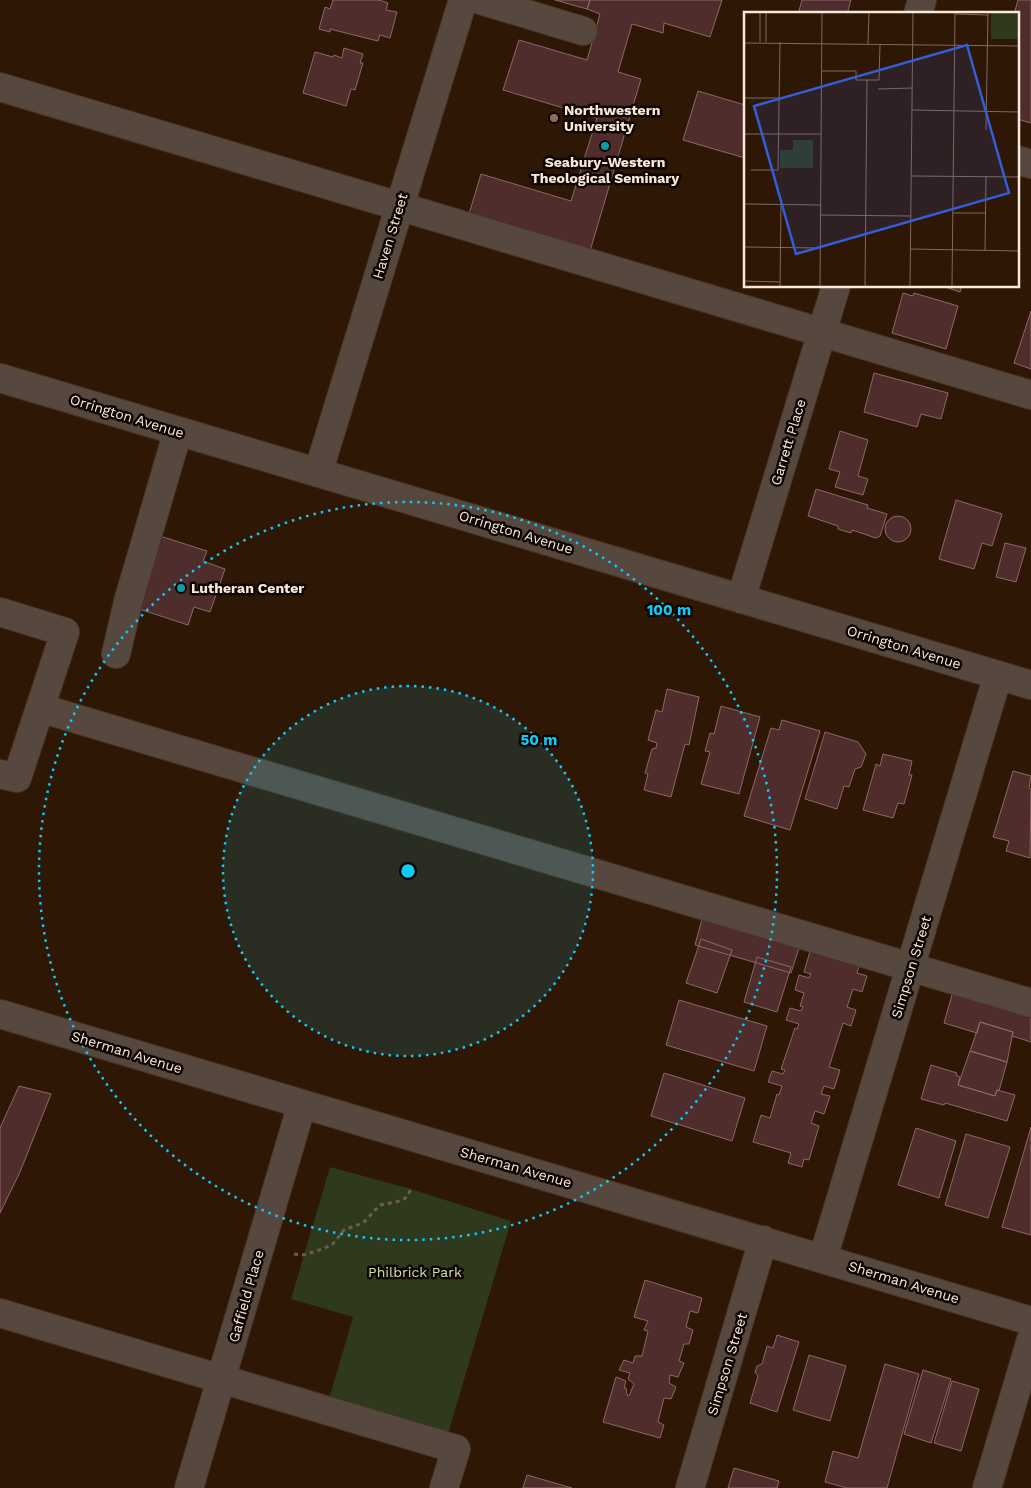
<svg xmlns="http://www.w3.org/2000/svg" width="1031" height="1488" font-family="'Work Sans',sans-serif">
  <style>
    .green { fill: #2e391d }
    .building { fill: #4e2d2c; stroke: #8e6867 }
    .lines { fill: none; stroke-linecap: round; stroke-linejoin: round }
    .minor-casing { stroke: #4a3422; stroke-width: 30 }
    .path { stroke: #725d4c; stroke-width: 3; stroke-dasharray: 4 4; stroke-linecap: butt }
    .minor { stroke: #56483f; stroke-width: 28 }
    .ring { fill: none; stroke: #10cafa; stroke-width: 2.5; stroke-dasharray: 2.5 5 }
    .education-dot { fill: #8d6e63; stroke: #0f0601; stroke-width: 2 }
    .culture-dot { fill: #0f9aa8; stroke: #0f0601; stroke-width: 2 }
    .labels { text-anchor: middle; dominant-baseline: central; stroke-width: 5; stroke-linejoin: round; paint-order: stroke }
    .poi-label { font-size: 14px; font-weight: bold; fill: #f9e9dd; stroke: #0f0601; text-anchor: start }
    .street-label { font-size: 14px; fill: #f9e9dd; stroke: #0f0601 }
    .park-label { font-size: 14px; fill: #c8e2a6; stroke: #0f0601 }
    .inset-road { fill: none; stroke: #7f6b5b; stroke-width: 1 }
    .view { fill: #335ed8; fill-opacity: 0.15; stroke: #335ed8; stroke-width: 2.5 }
    .inset-edge { fill: none; stroke: #f9e9dd; stroke-width: 2.5 }
    .centre { fill: #10cafa; stroke: #0f0601; stroke-width: 2.5 }
    .ring-label { font-size: 15px; text-anchor: middle; font-weight: bold; fill: #10cafa; stroke: #0f0601; stroke-width: 5; stroke-linejoin: round; paint-order: stroke }
  </style>
  <rect width="100%" height="100%" fill="#2e1704"/>
  <path class="green" d="M330,1167L411,1189L511,1221L448,1434L329,1399L353,1317L291,1299Z"/>
  <path class="building" d="M333,0H379L388,3L386,10L397,12L390,38L380,35L378,41L330,29V32L319,29L325,7L330,9Z
    M555,0H590L587,9Z
    M590,0H722L710,37L664,23L663,33L632,24L618,72L641,79L590,251L469,214L481,174L571,201L597,118L503,90L519,40L587,60L600,14L587,9Z
    M802,0H851L847,14H798Z
    M1018,0H1031V123L1017,119V14H1014Z
    M344,48L363,54L360,63H363L355,90L351,89L346,106L303,93L315,52L333,57L334,55L342,58Z
    M698,91L745,105V158L683,140Z
    M942,286H962L960,292Z
    M903,293L913,296L914,293L958,306L946,349L892,333Z
    M1031,311V369L1014,363Z
    M874,373L948,393L941,419L921,414L917,427L864,412Z
    M840,431L868,440L858,476L868,479L863,495L835,487L840,472L829,469Z
    M816,489L868,505L867,508L887,514L880,536L876,538L852,530L851,533L838,529V526L808,516Z
    M956,500L1002,514L992,546L982,543L974,569L939,559Z
    M885 529a13 13 0 1 1 26 0a13 13 0 1 1-26 0Z
    M160,536L207,551L203,561L225,569L210,612L194,607L188,625L136,608Z
    M1005,543L1026,548L1016,582L996,577Z
    M667,689L699,697L689,745L685,744L671,797L644,790L648,774L645,773L652,749L656,748L657,743L648,740L656,710L662,712Z
    M721,706L760,717L739,794L701,784L710,752L705,751L710,733L714,734Z
    M782,720L820,731L790,830L744,816L771,728L779,730Z
    M825,732L858,742L866,754L861,767L855,769L849,787L844,786L837,809L805,799Z
    M883,754L912,761L909,775H912L904,804L898,803L893,818L863,810L876,764L880,766Z
    M1013,771L1031,776L1029,788L1031,789L1030,858L1006,851L1009,841L993,837Z
    M702,919L799,948L791,973L695,945Z
    M701,939L732,950L717,993L686,983Z
    M811,948L860,963L857,973L867,976L862,992L853,989L847,1007L856,1010L851,1026L843,1023L829,1067L840,1070L834,1089L824,1086L821,1094L830,1096L824,1114L815,1111L811,1123L819,1126L809,1160L804,1159L802,1167L788,1163L791,1153L753,1142L761,1115L770,1118L777,1094L779,1095L782,1086L768,1082L772,1071L783,1074L785,1070L781,1069L795,1028L797,1029L799,1024L786,1020L790,1008L801,1011L803,1007L800,1006L804,993L795,990L799,975L809,978L811,974L804,972Z
    M757,957L791,967L777,1012L744,1002Z
    M954,988L1031,1013V1042L1012,1036L1013,1032L980,1022L977,1033L944,1023Z
    M679,1000L767,1026L754,1071L666,1045Z
    M980,1022L1013,1032L1007,1062L970,1051Z
    M970,1051L1007,1062L999,1091L997,1090L995,1096L958,1085Z
    M931,1065L957,1073L956,1075L960,1077L958,1085L995,1096L997,1090L1015,1095L1007,1121L945,1103L944,1105L921,1099Z
    M664,1073L745,1098L732,1141L651,1116Z
    M19,1086L51,1094L20,1172L0,1213V1128Z
    M1031,1127V1235L1002,1227Z
    M916,1128L956,1141L939,1198L898,1185Z
    M966,1134L1010,1147L988,1218L945,1205Z
    M645,1280L702,1298L698,1313L690,1311L686,1327L693,1330L689,1344H684L679,1361L684,1363L678,1377L670,1375L669,1383L676,1387L671,1399L664,1398L658,1422L664,1425L660,1438L603,1422L616,1377L626,1381L624,1388H626L627,1395L629,1396L634,1384L628,1379L630,1373L619,1370L624,1360L633,1363L635,1356H642L648,1331L644,1330L648,1321L634,1317Z
    M777,1335L799,1342L777,1412L750,1403L758,1376L755,1372L757,1366L762,1364L767,1346L773,1348Z
    M809,1355L846,1366L830,1421L793,1410Z
    M885,1364L919,1374L887,1488H847L825,1482L833,1451L858,1458Z
    M923,1370L951,1379L931,1443L904,1434Z
    M952,1381L979,1389L961,1451L934,1443Z
    M734,1468L779,1481L777,1488H728Z
    M527,1475L572,1488H523Z"/>
  <g class="lines">
    <defs>
      <path id="minor" d="M480,0L583,31
        M918,14L922,0
        M0,87L1031,395
        M1017,160L1031,164
        M0,378L1031,685
        M318,473L463,0
        M741,599L836,286
        M0,612L65,632L17,778L0,774
        M116,654L128,602L178,431
        M40,708L1031,1003
        M0,1014L1031,1321
        M823,1258L998,675
        M0,1313L456,1449L444,1488
        M189,1488L302,1104
        M690,1488L763,1240
        M987,1488L1031,1340"/>
    </defs>
    <use href="#minor" class="minor-casing"/>
    <path class="path" d="M294,1254L304,1255L322,1249L332,1245L344,1230L363,1223L380,1205L400,1201L407,1197L411,1189"/>
    <use href="#minor" class="minor"/>
  </g>
  <circle cx="408" cy="871" r="185" fill="#10cafa" fill-opacity=".12"/>
  <g class="ring">
    <circle cx="408" cy="871" r="185"/>
    <circle cx="408" cy="871" r="369"/>
  </g>
  <circle class="education-dot" cx="554" cy="118" r="5"/>
  <g class="culture-dot">
    <circle cx="605" cy="146" r="5"/>
    <circle cx="181" cy="588" r="5"/>
  </g>
  <g class="labels">
    <g class="poi-label">
      <text x="564" y="110">Northwestern<tspan x="564" dy="16">University</tspan></text>
      <text x="605" y="162" text-anchor="middle">Seabury-Western<tspan x="605" dy="16">Theological Seminary</tspan></text>
      <text x="191" y="588">Lutheran Center</text>
    </g>
    <g class="street-label">
      <text transform="translate(390 236) rotate(-73)">Haven Street</text>
      <text transform="translate(127 416) rotate(17)">Orrington Avenue</text>
      <text transform="translate(788 442) rotate(-73)">Garrett Place</text>
      <text transform="translate(516 532) rotate(17)">Orrington Avenue</text>
      <text transform="translate(904 647) rotate(17)">Orrington Avenue</text>
      <text transform="translate(911 967) rotate(-73)">Simpson Street</text>
      <text transform="translate(127 1052) rotate(17)">Sherman Avenue</text>
      <text transform="translate(516 1167) rotate(16)">Sherman Avenue</text>
      <text transform="translate(904 1282) rotate(17)">Sherman Avenue</text>
      <text transform="translate(246 1296) rotate(-74)">Gaffield Place</text>
      <text transform="translate(727 1364) rotate(-73)">Simpson Street</text>
    </g>
    <g class="park-label">
      <text x="415" y="1272">Philbrick Park</text>
    </g>
  </g>
  <g transform="translate(744 12)">
    <rect width="275" height="275" fill="#2e1704"/>
    <path d="M247,0H274V27H247ZM49,128H69V156H36V138H49Z" fill="#2e391d"/>
    <path class="inset-road" d="M211,2L244,3M16,30V0M22,30V0M0,31L275,34M124,32L125,0M78,59H112V68H135L136,32M134,77L168,76M0,86H35M168,98L275,100M242,118L244,0M0,122H77M7,158H34L36,30M168,164L275,165M0,192L77,193M209,201H242M77,203L167,204M0,235L76,236M167,237L275,239M241,238L242,165M0,269L36,270M36,275L37,193M76,275L78,0M121,275L123,68M166,275L169,0M208,275L211,0"/>
    <path class="view" d="M223,33L265,181L52,242L10,94Z"/>
    <rect width="275" height="275" class="inset-edge"/>
  </g>
  <circle cx="408" cy="871" r="8" class="centre"/>
  <g class="ring-label">
    <text x="669" y="615">100 m</text>
    <text x="539" y="745">50 m</text>
  </g>
</svg>
